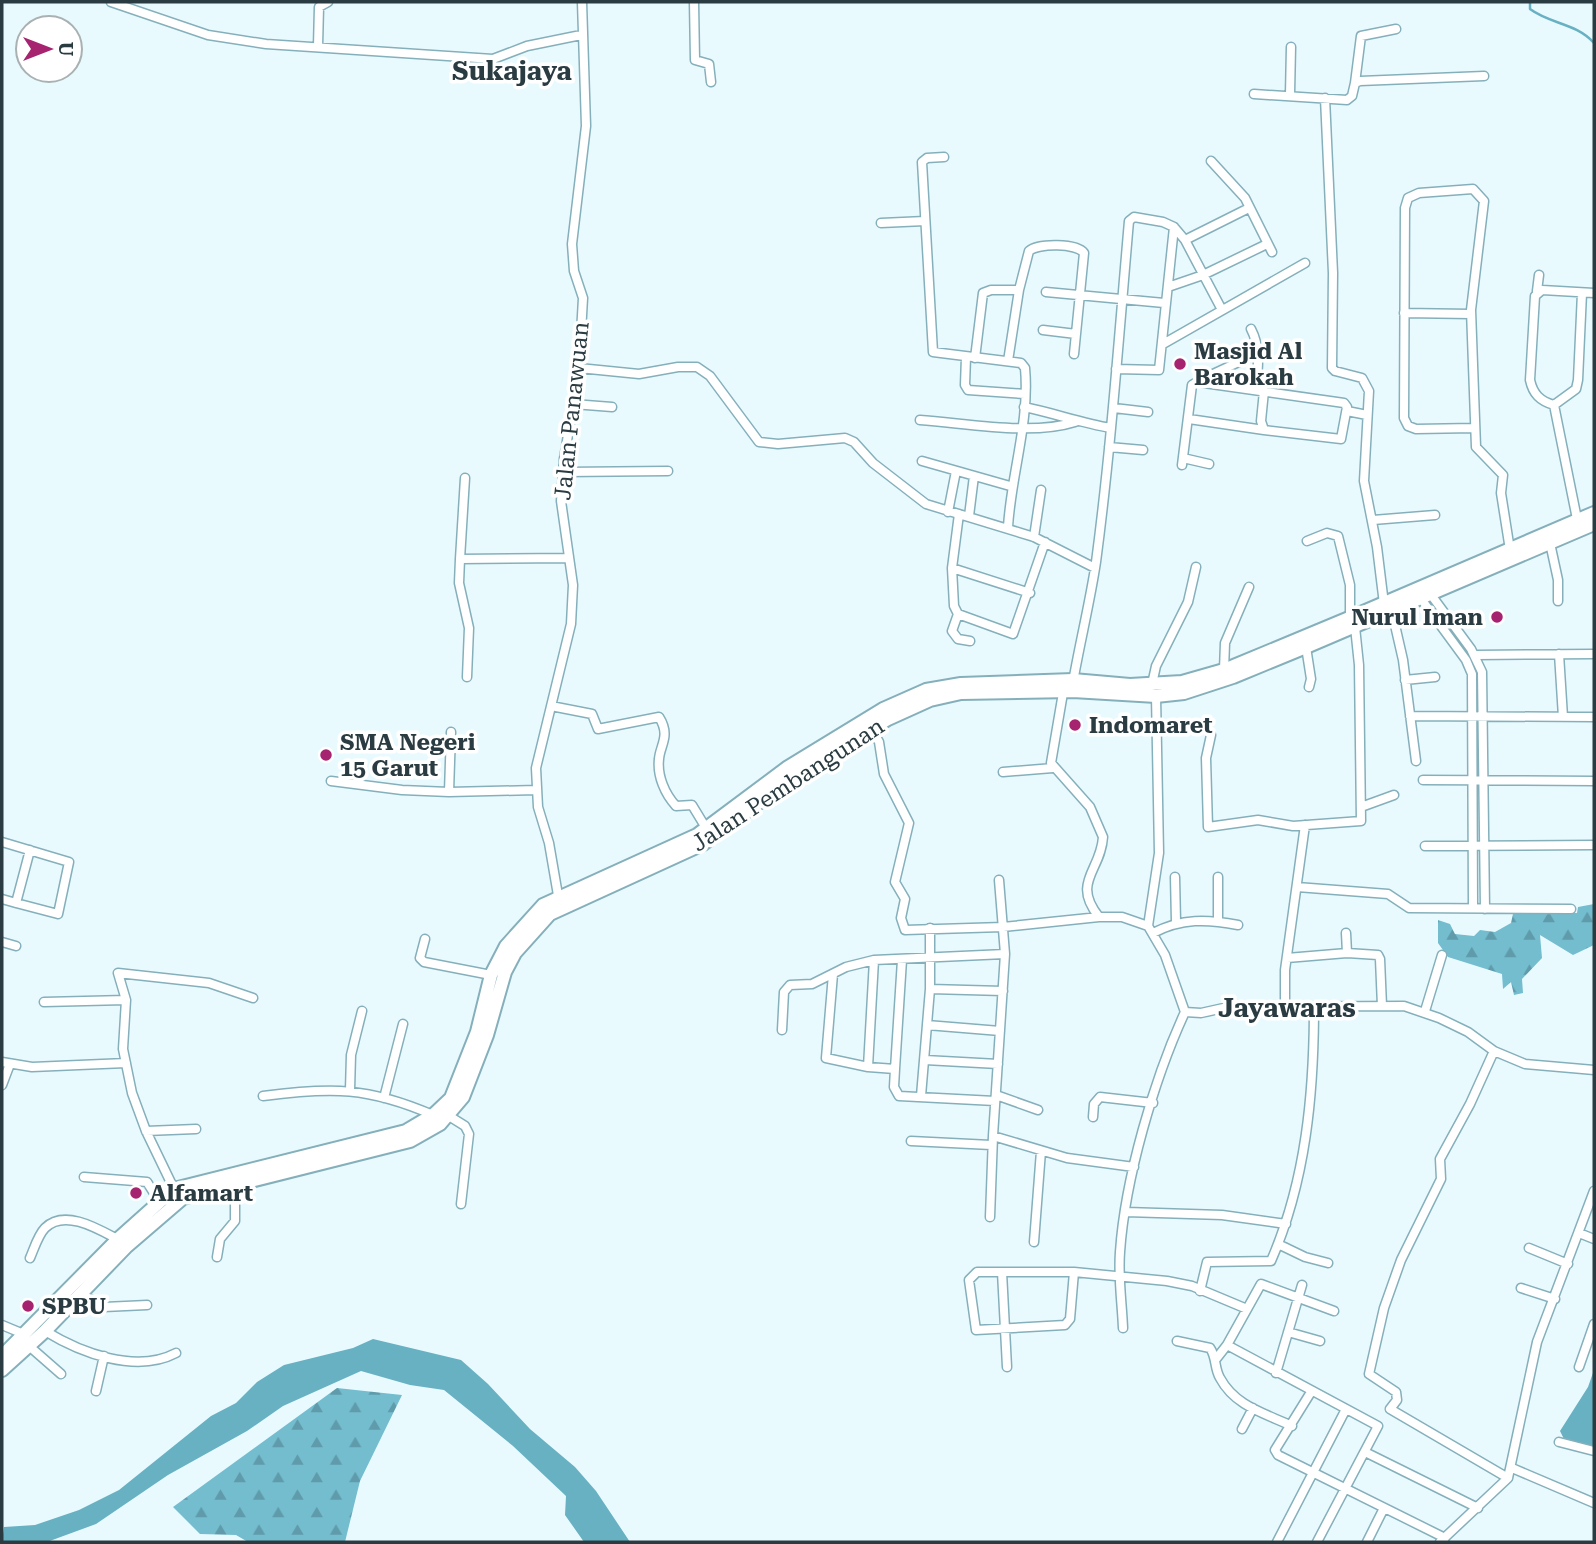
<svg xmlns="http://www.w3.org/2000/svg" width="1596" height="1544" font-family="'Roboto Serif',serif">
  <style>
    .forest { fill: url(#forest-firs) }
    .water { fill: #67b1c3 }
    .lines { fill: none; stroke-linecap: round; stroke-linejoin: round }
    .stream { stroke: #67b1c3; stroke-width: 2.5 }
    .minor-casing { stroke: #85b0bb; stroke-width: 11 }
    .secondary-casing { stroke: #85b0bb; stroke-width: 16 }
    .minor { stroke: #fff; stroke-width: 8 }
    .secondary { stroke: #fff; stroke-width: 12 }
    .poi-dot { fill: #a62370; stroke: #fff; stroke-width: 2.5 }
    .labels { text-anchor: middle; dominant-baseline: central; stroke-width: 7; stroke-linejoin: round; paint-order: stroke }
    .poi-label { font-size: 23px; font-weight: bold; fill: #2a3c41; stroke: #fff; text-anchor: start }
    .street-label { font-size: 23px; fill: #2a3c41; stroke: #fff }
    .quarter-label { font-size: 26px; font-weight: bold; fill: #2a3c41; stroke: #fff }
  </style>
  <defs>
    <pattern id="forest-firs" width="22" height="20" patternUnits="userSpaceOnUse" patternTransform="scale(1.75)"><rect width="22" height="20" fill="#73bdcf"/><path d="M5 1l3.5 6h-7zM16 11l3.5 6h-7z" fill="#5f9baa"/></pattern>
  </defs>
  <rect width="100%" height="100%" fill="#e9faff"/>
  <path class="forest" d="M1594,904V945L1573,955L1540,935L1542,958L1522,979L1523,993L1514,995L1511,982L1503,989L1502,974L1448,957L1438,943V920L1450,924L1455,934L1474,936L1480,930L1495,932L1511,923L1513,914L1577,913L1578,907Z
    M337,1388L402,1395L360,1481L345,1542H248L236,1535L200,1534L173,1507Z"/>
  <path class="water" d="M373,1339L461,1360L488,1384L530,1429L575,1467L596,1491L630,1542H584L565,1515L566,1496L513,1446L444,1390L410,1385L361,1371L283,1406L247,1431L168,1475L96,1524L47,1542H2L4,1527L35,1525L79,1510L119,1490L211,1416L236,1403L257,1382L284,1365L353,1348Z
    M1594,1370V1448L1565,1441L1560,1431L1588,1387Z"/>
  <g class="lines">
    <path class="stream" d="M1530,2V9C1550,24 1576,23 1594,43"/>
    <defs>
      <path id="minor" d="M111,2L208,35L266,44L493,59L527,46L581,35
        M694,2L695,60L709,64L711,82
        M318,46L319,7L328,2
        M1355,83L1361,36L1396,29
        M1254,94L1347,100L1352,96L1355,83L1360,81L1484,76
        M1290,94L1291,47
        M1325,98L1333,273L1332,368L1335,371L1362,378L1369,391L1364,481L1377,547L1384,604
        M944,157L927,158L922,162L933,352L1021,363L1025,368C1030,421 1011,475 1008,527
        M1211,161L1245,198L1272,252
        M881,223L925,221
        M1174,227L1185,240L1222,310
        M1185,240L1249,208
        M1168,287L1203,275L1267,244
        M1537,291L1539,275
        M1046,292L1164,303
        M1404,313L1471,314
        M1251,329C1261,348 1258,368 1256,390
        M1043,330L1076,334
        M1163,344L1305,263
        M966,357L965,385L968,390L1025,394
        M975,358L983,293L991,290H1019
        M1008,361L1019,290L1029,251C1038,243 1077,243 1084,253L1074,354
        M579,368L639,374L678,367H697L710,376L759,442L778,444L845,438L854,442L873,463L926,504L1034,537L1095,568
        M1198,381L1258,353
        M573,404L612,407
        M1554,405C1540,401 1533,394 1530,380L1535,296L1542,290L1594,293
        M1024,407C1054,413 1081,423 1111,428
        M1114,408L1148,412
        M1347,411L1367,415
        M1189,419L1264,430
        M920,420C966,423 1031,436 1075,422
        M1474,428L1416,429L1408,426L1404,418L1405,208L1408,198L1419,193L1473,189L1484,201L1471,310L1476,447L1503,475L1501,493L1510,550
        M1109,447L1143,450
        M1183,458L1209,464
        M922,461L1010,486
        M1182,465L1192,385L1197,382L1344,403L1347,407L1341,439L1264,430L1261,421L1264,391
        M564,472L668,471
        M948,512L956,471
        M959,514L952,568L1030,593
        M969,516L974,476
        M1373,520L1435,515
        M1578,524L1554,405L1576,389L1578,380L1582,293
        M1034,537L1041,490
        M1307,541L1327,533L1338,536L1350,585V618
        M1550,543L1558,580V601
        M460,559L465,478
        M952,568L954,606L958,614L952,631L958,639L970,641
        M1429,592L1471,649L1482,672L1485,909
        M1419,596L1466,660L1472,674L1473,908
        M1392,612L1403,660L1416,761
        M958,614L1013,634L1045,542
        M1306,647L1311,679L1309,687
        M1559,654L1563,717
        M1476,655L1594,654
        M1224,670L1225,643L1249,587
        M467,677L469,628L459,583L460,559L569,558
        M1405,680L1435,677
        M1073,682C1080,642 1090,602 1096,562C1111,449 1119,335 1129,221L1134,217L1163,222L1174,227L1159,370L1116,369
        M1152,684L1156,666L1188,602L1196,567
        M1064,687L1051,763L1090,807L1103,837C1101,871 1071,882 1099,917H1122L1148,926L1165,955L1185,1012L1201,1013L1228,1007L1404,1006L1439,1018L1468,1032L1494,1051L1525,1064L1594,1070
        M551,706L592,714L598,729L659,717C671,736 660,745 659,759C657,776 665,794 676,806L692,805L706,828
        M1410,716L1594,717
        M871,728L879,742L884,774L909,823L895,882L905,899L901,918L905,930L1003,927L1099,917
        M451,732L449,792L536,790
        M1211,735L1206,758L1208,827L1258,820L1293,826L1361,821L1359,665L1355,627
        M1003,772L1053,768
        M1423,780L1594,781
        M331,781L402,790L449,792
        M1361,807L1394,795
        M2,842L69,862L58,914L16,903
        M1425,846L1594,845
        M1175,877L1176,922
        M1218,877V921
        M999,880L1005,954L993,1136L1067,1158L1134,1167
        M1297,887L1388,894L1409,908L1571,909
        M2,899L16,903L30,850
        M559,901L549,843L538,807L536,768L571,624L573,585L561,501L564,459L579,368L583,298L574,271L572,244L586,126L582,2
        M1148,926L1159,853L1156,696
        M1153,933C1182,918 1207,919 1238,925
        M1346,933L1347,953L1378,955L1380,959L1382,1006
        M425,939L420,958L424,962L491,975
        M2,942L16,946
        M1287,958L1347,953
        M833,974L826,1058L868,1067L895,1069L902,960
        M930,989L1003,991
        M44,1002L126,1000
        M1285,1008V970L1305,825
        M1425,1011L1442,955
        M927,1025L1000,1031
        M782,1030L784,992L790,985L812,984L846,967L874,960L1005,954
        M1494,1051L1470,1104L1440,1159L1441,1179L1401,1260L1384,1308L1369,1374L1396,1392L1397,1400L1390,1409L1508,1478
        M925,1060L998,1064
        M2,1062L32,1067L126,1063
        M868,1067L874,960
        M895,1069L894,1087L899,1096L995,1101
        M2,1085L10,1064
        M350,1090L351,1055L362,1011
        M996,1095L1038,1110
        M263,1096C332,1087 368,1087 433,1115
        M921,1096L930,989V928
        M384,1098L403,1024
        M449,1116L465,1126L469,1134L461,1204
        M1093,1117L1094,1104L1100,1097L1153,1103
        M146,1131L196,1129
        M911,1141L991,1145
        M84,1177L147,1182L159,1201
        M174,1189L146,1131L132,1093L123,1049L126,1000L118,973L209,983L253,998
        M1126,1212L1222,1215L1286,1224
        M990,1217L993,1136
        M1579,1233L1594,1239
        M1034,1242L1041,1151
        M1278,1244L1305,1257L1328,1263
        M1529,1248L1568,1264
        M217,1257L220,1239L235,1221V1184
        M30,1258C34,1249 38,1235 45,1228C65,1208 100,1230 119,1240
        M1002,1272L1007,1367
        M1074,1272L1070,1319L1065,1325L976,1330L969,1280L977,1272H1074L1167,1281L1192,1286L1247,1309
        M1521,1288L1555,1299
        M1200,1291L1207,1262L1271,1261C1306,1181 1314,1093 1314,1006
        M81,1294L104,1307L147,1305
        M2,1325L26,1335
        M1123,1328C1122,1303 1118,1277 1120,1252C1125,1179 1154,1079 1185,1012
        M45,1331C81,1353 136,1374 176,1353
        M1288,1332L1320,1341
        M1177,1341L1210,1348C1217,1358 1214,1368 1220,1378C1235,1406 1264,1413 1292,1426
        M1227,1345L1378,1426L1317,1542
        M29,1346L61,1374
        M1216,1359L1227,1345L1261,1284L1334,1311
        M1579,1367L1594,1324
        M1276,1373L1302,1285
        M96,1391L104,1356
        M1311,1392L1275,1450L1278,1455L1445,1538
        M1242,1429L1253,1408
        M1559,1442L1594,1451
        M1365,1452L1478,1508
        M1512,1468L1594,1503
        M1277,1542L1346,1409
        M1367,1542L1384,1508
        M1440,1542L1508,1478L1537,1342L1594,1191"/>
      <path id="secondary" d="M2,1356L118,1239L174,1189L406,1131L433,1115L451,1098L477,1032L491,975L506,946L543,905L697,835L788,767L883,709L926,690L961,684L1073,680L1130,685L1182,682L1224,670L1354,616L1594,513
        M2,1370L45,1331L126,1247L183,1198L410,1141L440,1124L463,1097L487,1035L505,972L515,953L550,914L703,844L795,776L888,719L930,700L961,693L1073,691L1156,696L1184,693L1233,677L1306,647L1594,524"/>
    </defs>
    <use href="#minor" class="minor-casing"/>
    <use href="#secondary" class="secondary-casing"/>
    <use href="#minor" class="minor"/>
    <use href="#secondary" class="secondary"/>
  </g>
  <g class="poi-dot">
    <circle cx="1180" cy="364" r="7"/>
    <circle cx="1497" cy="617" r="7"/>
    <circle cx="1075" cy="725" r="7"/>
    <circle cx="326" cy="755" r="7"/>
    <circle cx="136" cy="1193" r="7"/>
    <circle cx="28" cy="1306" r="7"/>
  </g>
  <g class="labels">
    <g class="poi-label">
      <text x="1194" y="351">Masjid Al<tspan x="1194" dy="26">Barokah</tspan></text>
      <text x="1483" y="617" text-anchor="end">Nurul Iman</text>
      <text x="1089" y="725">Indomaret</text>
      <text x="340" y="742">SMA Negeri<tspan x="340" dy="26">15 Garut</tspan></text>
      <text x="150" y="1193">Alfamart</text>
      <text x="42" y="1306">SPBU</text>
    </g>
    <g class="street-label">
      <text transform="translate(572 411) rotate(-84)">Jalan Panawuan</text>
      <text transform="translate(788 785) rotate(-33)">Jalan Pembangunan</text>
    </g>
    <g class="quarter-label">
      <text x="512" y="71">Sukajaya</text>
      <text x="1287" y="1008">Jayawaras</text>
    </g>
  </g>
  <rect width="1596" height="1544" fill="none" stroke="#2a3c41" stroke-width="7"/>
  <g transform="translate(49 49) rotate(90)"><circle r="33" fill="#ffffff" stroke="#aab1b3" stroke-width="2"/>
  <path d="M0-5L12 26L0 18L-12 26Z" fill="#a62370"/>
  <text y="-10" font-size="19" font-weight="bold" text-anchor="middle" fill="#2a3c41">U</text>
  </g>
</svg>
